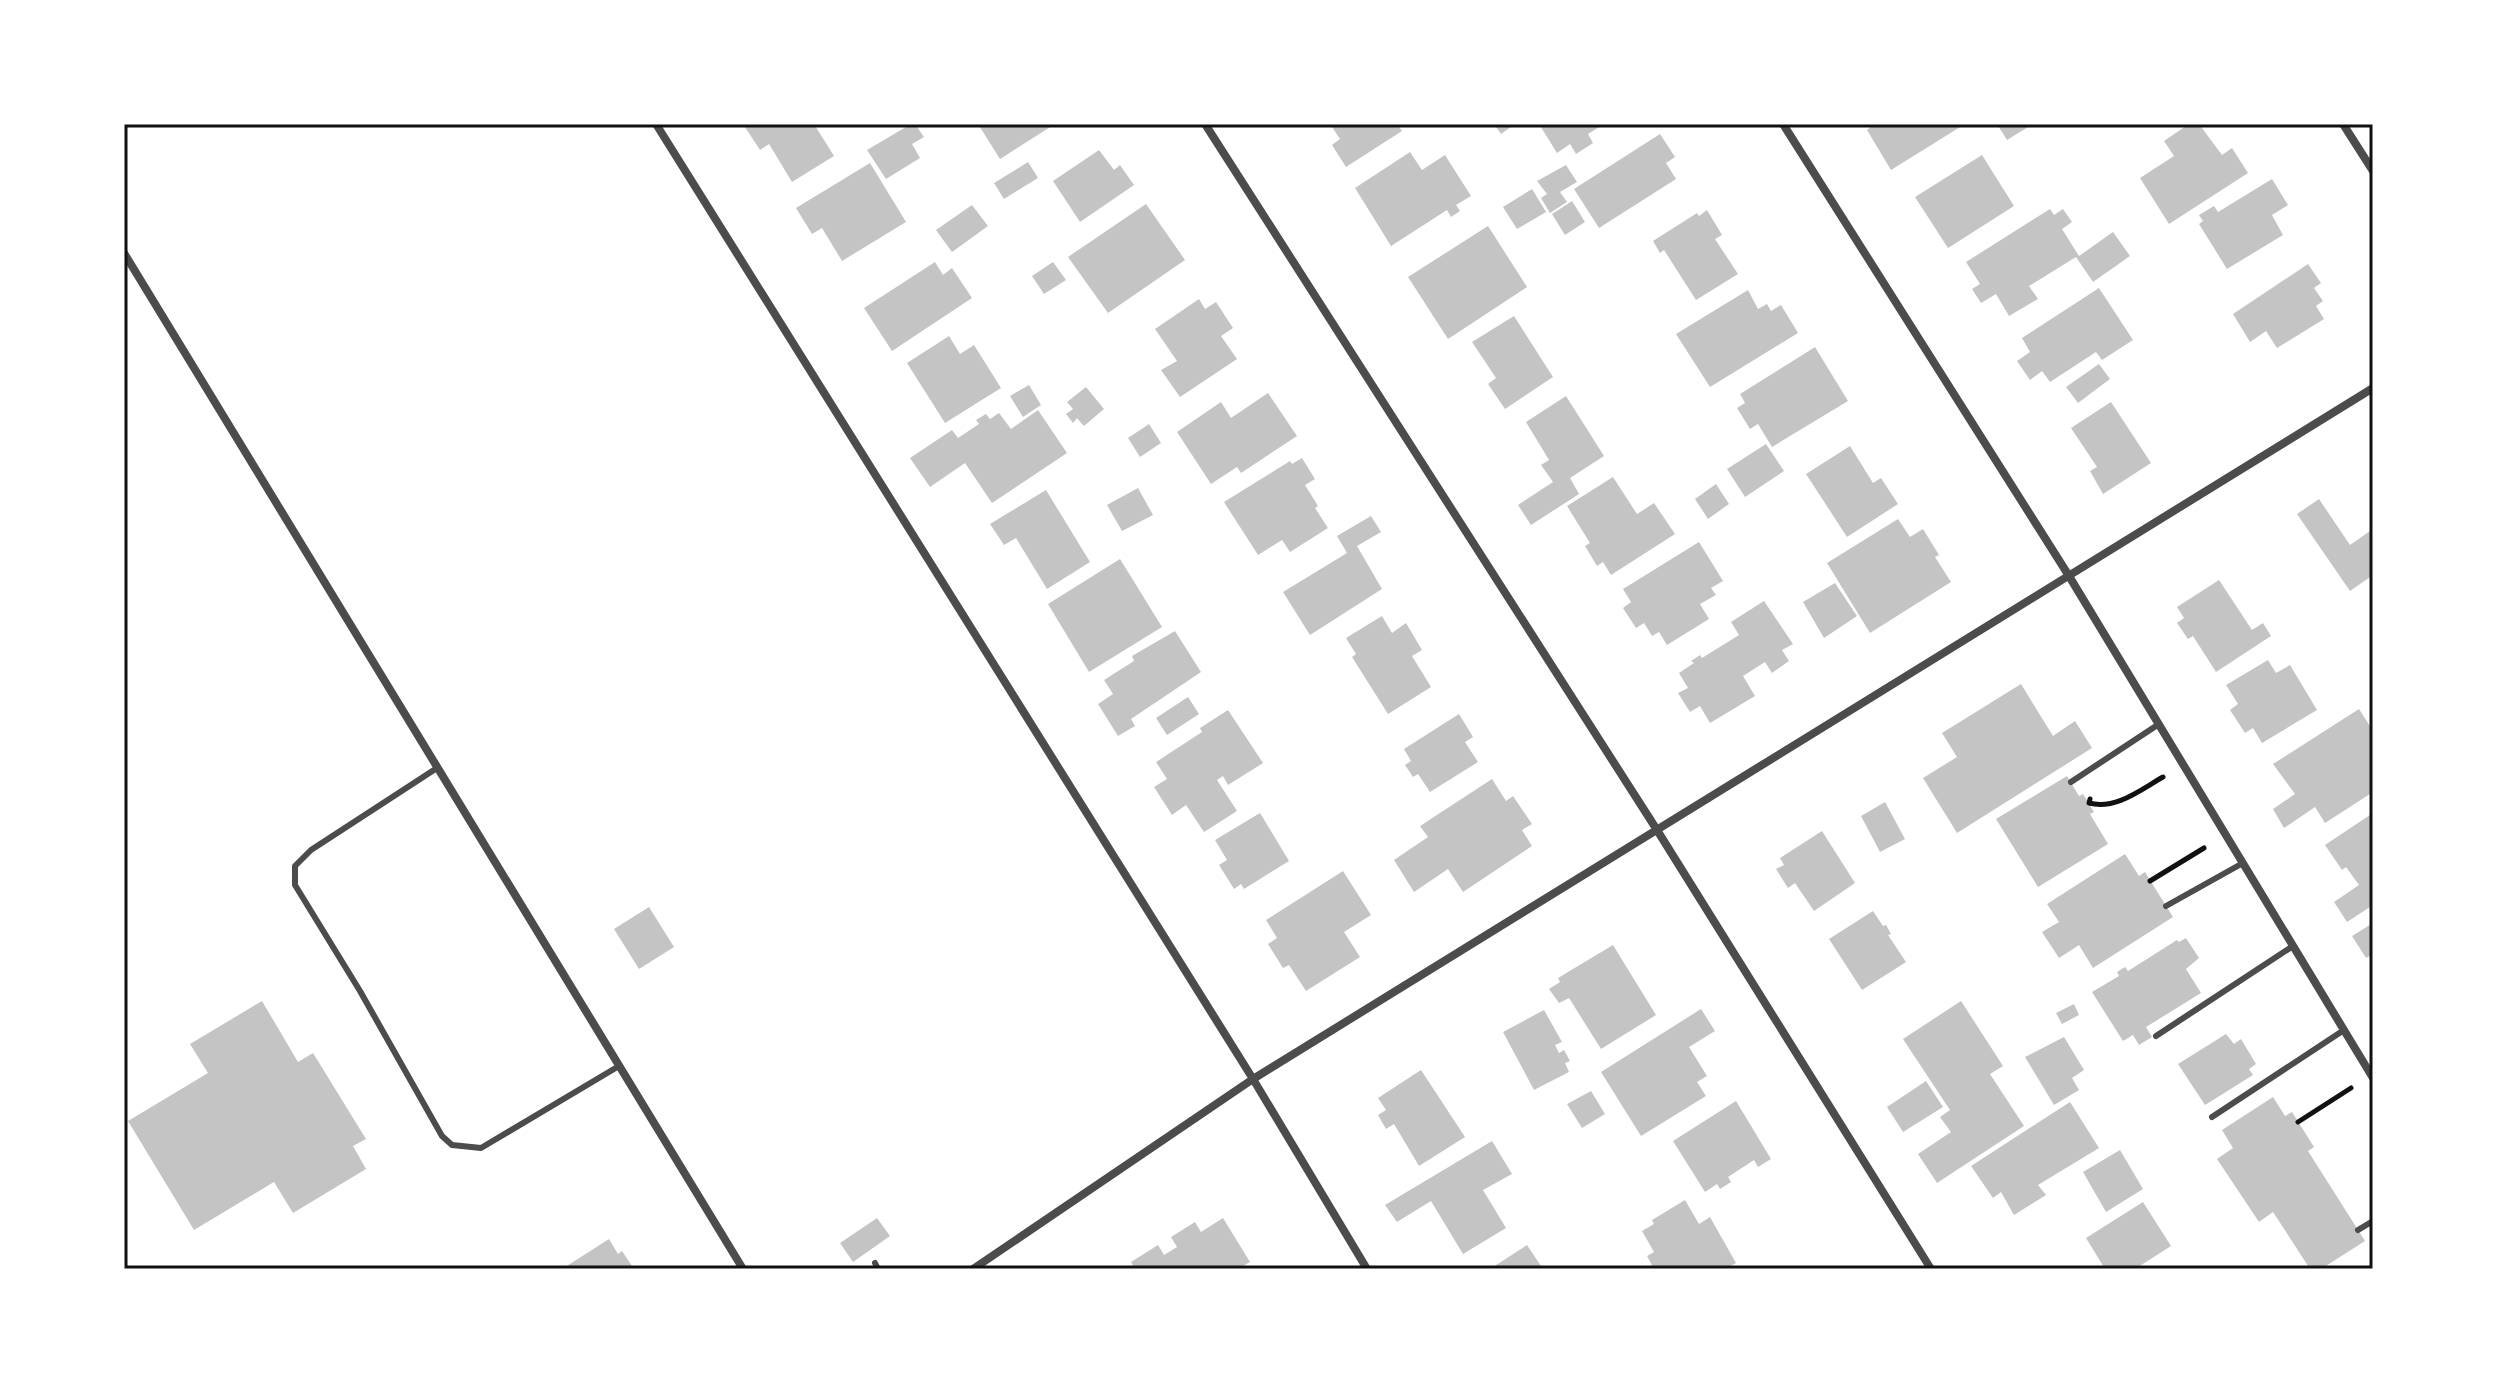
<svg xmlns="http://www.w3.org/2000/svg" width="2497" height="1393" font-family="'Open Sans',sans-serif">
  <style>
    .building { fill: #c4c4c4 }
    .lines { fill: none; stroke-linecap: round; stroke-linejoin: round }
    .path { stroke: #111; stroke-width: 5 }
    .service { stroke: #4c4c4c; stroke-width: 6 }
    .minor { stroke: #4c4c4c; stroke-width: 8 }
    .neatline { fill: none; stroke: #111; stroke-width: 3 }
  </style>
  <rect width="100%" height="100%" fill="#fff"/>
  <path class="building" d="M743,124H814L834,156L792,182L769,144L760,150Z
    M911,124H915L924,137L912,144L920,158L886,179L867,150Z
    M978,124H1055L1000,159Z
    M1330,124H1397L1402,131L1346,167L1332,145L1340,139Z
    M1494,124H1515L1501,134Z
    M1539,124H1604L1588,134L1593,143L1576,154L1570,144L1557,153Z
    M1874,124H1965L1891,170L1867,130Z
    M1997,124H2033L2007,140Z
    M2189,124H2199L2222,155L2232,148L2248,173L2169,224L2140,178L2174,156L2164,141Z
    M1660,134L1675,157L1666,163L1676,179L1599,228L1574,189Z
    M1099,150L1114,170L1120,165L1134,185L1080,222L1053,181Z
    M1410,152L1422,170L1445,155L1471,196L1456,205L1460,211L1451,217L1447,210L1391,246L1355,188Z
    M1982,155L2014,206L1948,248L1915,197Z
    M1028,162L1038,178L1004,199L994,183Z
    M870,163L906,222L842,261L822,228L812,234L796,208Z
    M1566,165L1577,182L1560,192L1567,202L1550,213L1541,198L1547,194L1537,181Z
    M2272,179L2288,205L2272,215L2283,235L2227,269L2199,224L2203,221L2199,215L2214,206L2218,212Z
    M1532,189L1546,212L1517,229L1503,207Z
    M1572,201L1585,222L1565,235L1552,214Z
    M1146,204L1185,260L1108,313L1068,257Z
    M972,205L988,226L952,252L936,230Z
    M2050,209L2054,215L2063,209L2072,222L2062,229L2079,256L2113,232L2130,256L2093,282L2076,257L2029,286L2038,299L2009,316L1996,294L1981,303L1972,289L1980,284L1966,262Z
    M1707,210L1722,235L1715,239L1738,274L1696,300L1664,250L1660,253L1653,241L1697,213L1699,216Z
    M1488,226L1527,287L1448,339L1408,277Z
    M935,262L943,275L952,268L972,298L892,351L864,308Z
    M1053,262L1066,280L1044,294L1032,276Z
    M2308,264L2321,283L2314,288L2323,301L2316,306L2324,319L2277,348L2266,331L2250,342L2233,314Z
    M2099,288L2133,340L2102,360L2096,352L2050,382L2042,371L2030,380L2017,361L2030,352L2022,338Z
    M1748,290L1758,309L1767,304L1771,311L1781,305L1798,333L1710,387L1676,334Z
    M1199,299L1205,309L1216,302L1233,328L1221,336L1237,359L1180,397L1161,370L1177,361L1155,329Z
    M1514,316L1553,377L1505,409L1488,384L1496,378L1472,342Z
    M949,336L960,354L974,345L1001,388L945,423L907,363Z
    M1815,347L1848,401L1772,447L1758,424L1750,429L1737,408L1745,403L1740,394Z
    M2099,364L2110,379L2078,403L2066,387Z
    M1029,385L1041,405L1023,417L1010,396Z
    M1086,387L1104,409L1084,426L1077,418L1073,423L1066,414L1073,409L1067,402Z
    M1268,393L1297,436L1241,473L1237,467L1211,484L1177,432L1221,402L1231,418Z
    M1566,396L1604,456L1570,478L1579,494L1531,525L1518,505L1553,482L1541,465L1549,460L1526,422Z
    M2111,402L2151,463L2103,494L2090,471L2097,467L2071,428Z
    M1038,410L1067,453L992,503L965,463L930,487L910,458L952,430L958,438L979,424L976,420L986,414L990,419L999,413L1011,429Z
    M1149,424L1161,443L1140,457L1128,438Z
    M1766,444L1784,471L1745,497L1727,469Z
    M1850,446L1873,483L1881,478L1898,504L1847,537L1806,474Z
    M1302,458L1315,479L1305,485L1318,506L1315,508L1328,528L1290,552L1282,540L1258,555L1224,502L1290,461L1292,464Z
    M1613,477L1637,514L1654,503L1675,534L1611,575L1603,562L1597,566L1585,546L1590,543L1567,506Z
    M1716,484L1729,504L1708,519L1695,499Z
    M1138,488L1153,515L1122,531L1107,505Z
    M1046,490L1090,562L1047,589L1016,538L1004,545L990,524Z
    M2319,499L2350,545L2373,529V575L2350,591L2297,514Z
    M1371,516L1381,532L1357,546L1382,589L1310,635L1283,592L1347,553L1337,536Z
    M1898,519L1910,537L1923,529L1939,555L1935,557L1951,582L1870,633L1827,563Z
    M1699,542L1723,581L1711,588L1716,595L1700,604L1709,619L1667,645L1659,632L1652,636L1644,623L1636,628L1623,608L1631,602L1623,589Z
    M1120,559L1162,627L1089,672L1048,604Z
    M2219,580L2252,630L2263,623L2271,636L2216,672L2193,636L2188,639L2177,623L2184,618L2177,607Z
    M1835,583L1857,616L1824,638L1803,602Z
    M1764,601L1793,644L1782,650L1789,661L1772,673L1765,662L1743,676L1755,696L1710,723L1700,706L1690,712L1678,693L1688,688L1679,673L1694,663L1691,661L1700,655L1702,658L1739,635L1731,622Z
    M1382,616L1392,633L1406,623L1422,650L1412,656L1431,687L1388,714L1352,657L1356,654L1346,638Z
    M1175,631L1201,672L1131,719L1135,726L1118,736L1098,704L1113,694L1104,680L1134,661L1132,656Z
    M2268,660L2276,673L2290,665L2317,710L2262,743L2253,728L2245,733L2230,710L2238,704L2226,685Z
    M2021,684L2053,736L2075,721L2092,748L1957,833L1923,778L1957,757L1942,733Z
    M1188,697L1199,714L1167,735L1156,718Z
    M2359,709L2373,731V792L2325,823L2315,807L2284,828L2273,809L2295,794L2273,764Z
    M1228,710L1263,763L1228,785L1223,776L1217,780L1237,811L1204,832L1186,805L1172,815L1154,787L1167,779L1156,762L1202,732L1200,728Z
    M1459,714L1473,737L1465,742L1478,762L1430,792L1418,774L1413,777L1405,765L1411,761L1404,749Z
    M2067,776L2079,796L2083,794L2094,812L2090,814L2108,844L2038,887L1996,819Z
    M1492,779L1506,801L1513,796L1532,824L1522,830L1532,846L1463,892L1448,869L1414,892L1394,860L1428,837L1420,826Z
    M1885,802L1905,839L1880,852L1861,816Z
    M1260,813L1289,861L1244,889L1241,884L1234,889L1219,865L1227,860L1215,840Z
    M2373,813V905L2347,922L2334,902L2359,885L2346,867L2342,870L2325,845Z
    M1822,831L1855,883L1814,911L1795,883L1788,888L1776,869L1784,865L1780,858Z
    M2125,854L2139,876L2145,872L2173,917L2093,968L2079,945L2059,958L2042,932L2059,922L2047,904Z
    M1343,871L1371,915L1344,932L1360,957L1306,991L1289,965L1283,968L1268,944L1277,938L1266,920Z
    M649,907L674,947L639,969L614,929Z
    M1873,911L1883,926L1886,925L1891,934L1888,935L1906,962L1862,990L1829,939Z
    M2373,923V954L2366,958L2352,936Z
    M2186,938L2199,958L2186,969L2201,993L2146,1027L2152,1037L2139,1045L2133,1035L2123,1041L2092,992L2119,976L2117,972L2125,967L2128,971L2177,940L2179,942Z
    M1613,945L1656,1015L1601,1049L1569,998L1559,1003L1549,989L1560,982L1558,978Z
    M262,1001L298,1062L313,1053L366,1139L353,1146L366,1169L293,1213L274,1182L194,1230L128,1121L208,1073L190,1044Z
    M1961,1001L2003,1066L1990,1074L2024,1126L1937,1183L1918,1154L1951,1132L1940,1117L1950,1110L1903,1039Z
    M2074,1004L2079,1015L2062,1024L2056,1013Z
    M1701,1009L1715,1031L1689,1047L1707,1076L1697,1082L1706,1096L1641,1136L1601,1072Z
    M1544,1010L1562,1042L1555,1045L1559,1053L1564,1050L1570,1061L1565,1063L1569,1072L1534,1090L1503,1032Z
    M2226,1034L2234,1044L2241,1039L2256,1064L2249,1069L2253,1075L2205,1105L2178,1064Z
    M2064,1037L2084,1070L2072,1078L2079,1090L2054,1105L2025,1057Z
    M1421,1070L1465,1137L1419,1166L1394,1124L1386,1129L1378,1115L1386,1110L1378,1098Z
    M1926,1081L1943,1107L1903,1132L1887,1107Z
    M1591,1091L1605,1114L1582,1128L1567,1104Z
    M2273,1097L2285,1116L2292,1112L2314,1147L2308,1151L2365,1241L2321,1269H2310L2273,1212L2259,1222L2217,1159L2233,1148L2222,1130Z
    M1736,1101L1771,1159L1758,1167L1754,1160L1728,1177L1731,1182L1720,1189L1717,1184L1705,1192L1673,1141Z
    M2070,1102L2099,1148L2038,1185L2046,1195L2014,1215L2001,1192L1993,1198L1971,1166Z
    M1492,1141L1512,1174L1483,1190L1506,1228L1463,1254L1431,1201L1397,1222L1385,1205Z
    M2120,1150L2143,1189L2106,1212L2083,1172Z
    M1685,1200L1699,1224L1710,1217L1736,1263L1725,1269H1654L1647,1256L1654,1252L1642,1231L1654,1224L1652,1220Z
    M2143,1202L2171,1246L2135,1269H2105L2086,1238Z
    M877,1218L890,1236L853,1262L840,1243Z
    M1223,1218L1250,1262L1238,1269H1135L1131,1262L1158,1245L1164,1255L1177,1247L1171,1237L1195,1222L1201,1232Z
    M609,1239L618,1254L622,1251L634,1269H562Z
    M1527,1245L1543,1269H1490Z"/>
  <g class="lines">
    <path class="path" d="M2090,799L2089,803C2116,810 2140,790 2163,777
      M2150,881L2204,848
      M2298,1122L2351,1088"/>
    <path class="service" d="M437,768L311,850L295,866V885L360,991L442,1136L452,1145L481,1148L619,1066
      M2071,782L2159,724
      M2166,906L2243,863
      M2156,1036L2293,946
      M2212,1117L2344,1030
      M2358,1230L2373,1221
      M875,1263L878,1269"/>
    <path class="minor" d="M656,124L1253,1079L1367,1269
      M1205,124L1657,830L1931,1269
      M1783,124L2069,576L2373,1078
      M2343,124L2373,171
      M124,253L743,1269
      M973,1269L1253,1079L2373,388"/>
  </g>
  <rect width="2497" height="1393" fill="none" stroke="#ffffff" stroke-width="252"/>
  <rect x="126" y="126" width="2245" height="1141" class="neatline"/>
</svg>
